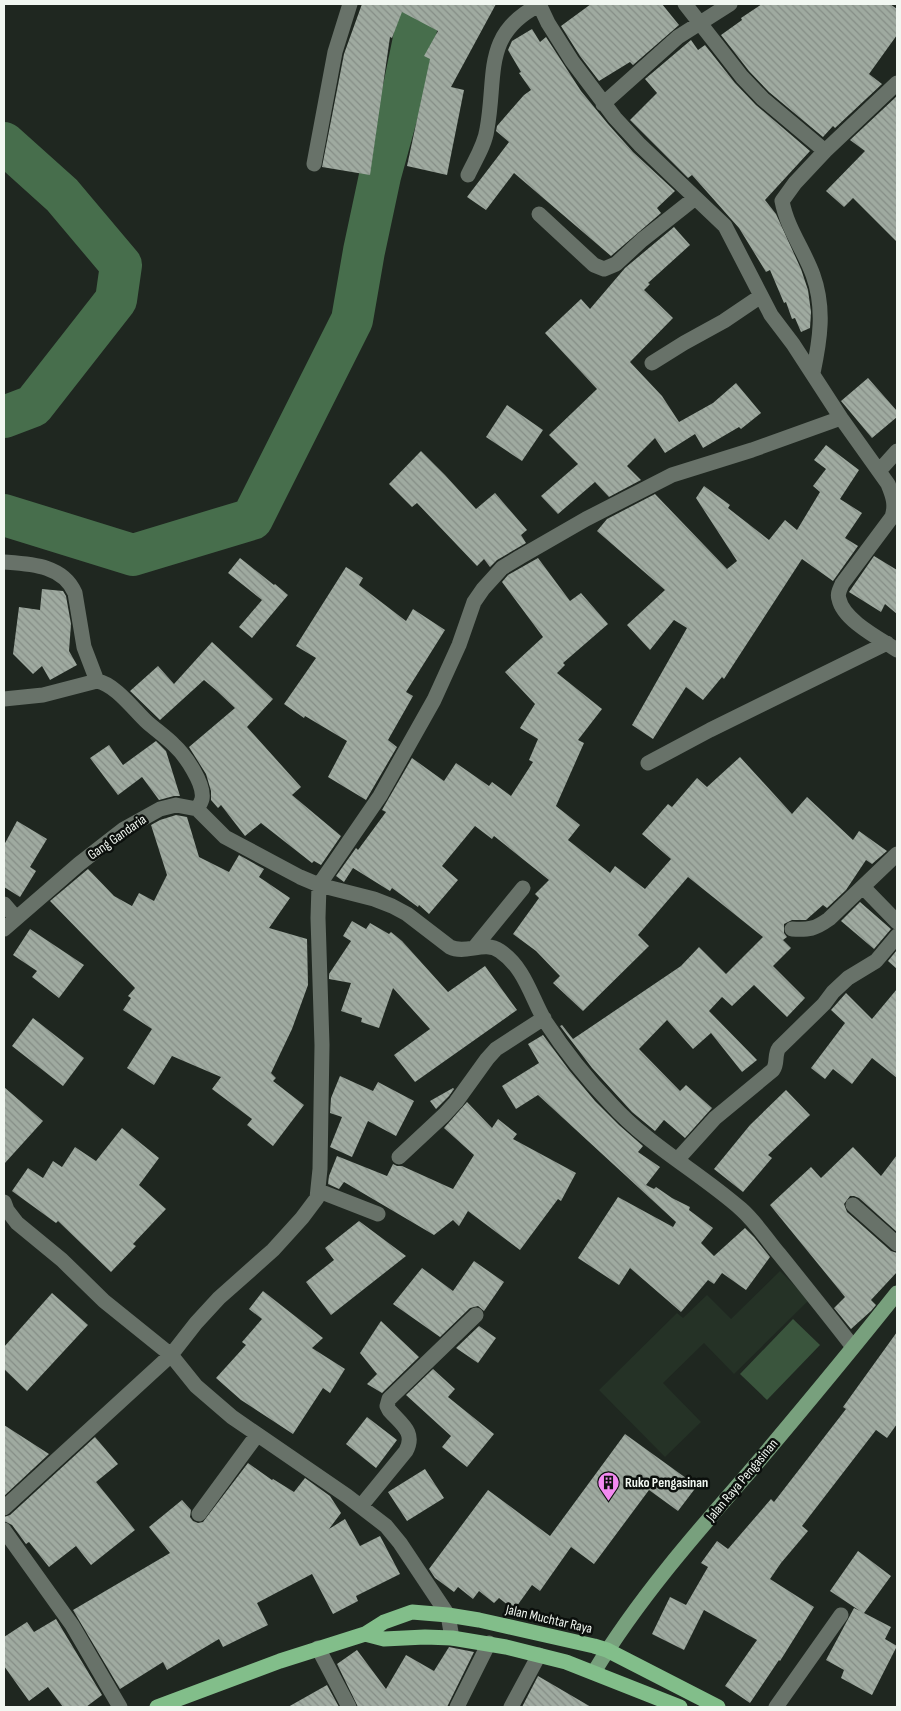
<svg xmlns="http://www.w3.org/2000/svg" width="901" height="1711" font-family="'Sofia Sans Condensed',sans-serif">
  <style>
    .built { fill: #253226 }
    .green { fill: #3a553d }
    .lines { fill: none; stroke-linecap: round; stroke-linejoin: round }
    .river { stroke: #476e4c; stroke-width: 42 }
    .building { fill: url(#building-back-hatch) }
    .minor { stroke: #687269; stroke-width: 15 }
    .major { stroke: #78a07d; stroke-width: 15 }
    .highway { stroke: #82be8a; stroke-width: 15 }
    .labels { text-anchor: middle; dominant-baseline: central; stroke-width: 5; stroke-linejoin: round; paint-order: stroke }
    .street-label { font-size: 14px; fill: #f1f7f1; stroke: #0b0f0c }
    .poi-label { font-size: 14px; font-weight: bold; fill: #f1f7f1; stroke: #0b0f0c; text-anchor: start }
  </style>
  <defs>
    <pattern id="building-back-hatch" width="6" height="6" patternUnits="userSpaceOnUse" patternTransform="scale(1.25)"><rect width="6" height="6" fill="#9faaa0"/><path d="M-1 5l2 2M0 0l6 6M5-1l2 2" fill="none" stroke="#858d86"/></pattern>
  </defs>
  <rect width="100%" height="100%" fill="#1f2720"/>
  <path class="built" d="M780,1271L809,1300L734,1374L704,1343L663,1383L701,1422L665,1457L599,1390L677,1313L683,1318L707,1295L731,1319Z"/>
  <path class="green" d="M793,1319L820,1345L767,1400L740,1374Z"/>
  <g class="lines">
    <path class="river" d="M4,143L62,195L121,265L116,300L33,406L4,417
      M4,515L133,555L252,519L352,320L364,251L380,176L403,92L418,19L431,4"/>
  </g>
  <path class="building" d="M362,4H496L451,87L464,90L447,175L407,166L430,59L424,56L438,31L402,12L392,38L390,37L370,175L322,167L344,54Z
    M591,4H662L679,25L633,65L630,62L599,81L580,56L561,26Z
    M762,4H890L897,9V35L869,74L882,84L835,128L833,126L823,137L769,92L749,71L721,35L742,20L741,18Z
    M532,29L540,42L546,37L581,91L608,124L633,152L675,191L657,208L661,213L611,256L514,173L486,210L467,197L509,142L496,131L497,126L524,95L531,90L519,73L521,72L508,50L512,41Z
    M691,40L698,50L705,45L735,83L756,105L810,151L765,200L776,214L801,269L808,290L811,312L810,328L801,332L795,318L792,319L786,302L784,303L770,270L766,272L739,228L692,175L688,178L630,120L657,93L645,79Z
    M897,96V242L853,198L844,207L826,191L865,151L850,140Z
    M674,227L690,245L648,283L650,284L644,290L673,318L630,362L662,396L679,422L713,403L736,383L761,413L741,429L739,427L703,448L695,434L665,453L655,438L627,466L641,480L609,497L595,482L558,514L541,496L578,464L549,435L597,389L545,333L581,299L590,309L625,268Z
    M868,378L897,411V417L872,438L841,401Z
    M507,405L543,430L522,461L486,437Z
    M826,445L859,470L840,499L862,513L845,538L858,546L833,581L802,559L724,679L722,677L703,700L686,687L653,739L632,725L687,628L674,620L650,650L627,625L665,590L597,531L607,519L655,494L727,569L737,561L696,498L704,486L730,505L728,508L769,540L785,520L797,530L820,492L813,486L826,469L814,460Z
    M421,451L445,475L476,509L495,493L527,530L521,535L526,543L497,560L490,567L484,559L477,566L417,503L412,507L389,484Z
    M874,556L897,570V614L885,604L881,612L849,592Z
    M240,558L274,585L275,584L288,595L252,638L239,627L262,600L228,573Z
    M538,558L570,601L581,593L608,624L563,663L565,665L557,673L602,709L578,740L584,743L556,806L580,825L568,840L610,873L615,866L645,889L671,859L642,834L668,804L672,807L697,778L707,787L740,757L792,814L807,797L853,840L859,831L887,851L872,864L866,860L846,890L827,908L823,905L806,920H792L784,924V933L787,937L783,940L791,948L773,966L805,998L787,1017L754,985L732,1006L722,997L709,1011L757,1060L742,1072L711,1033L693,1049L667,1020L639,1049L680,1091L686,1085L712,1108L685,1138L664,1120L655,1131L632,1112L592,1068L560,1026L562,1025L573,1039L681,966L699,947L726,974L763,937L688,877L638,935L649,946L583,1011L553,983L560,976L536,951L513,934L539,898L535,894L549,880L494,836L492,839L475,826L442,866L458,880L429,914L419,905L418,907L392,888L390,891L353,868L344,882L336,876L356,848L358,850L386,812L382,810L412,758L444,781L456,763L489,786L492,782L511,796L533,762L529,760L538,739L520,728L535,704L505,672L543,637L502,582L508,575Z
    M346,567L363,578L359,585L406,621L413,609L445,630L406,692L413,696L388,740L397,747L366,800L328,777L347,741L305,716L304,718L284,704L316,658L296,646Z
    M42,589L63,591L66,596L71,624L69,651L77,665L50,680L42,666L33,674L13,654L19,607L40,610Z
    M212,642L273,699L247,727L301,787L292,795L341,836L321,865L314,861L312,863L261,823L245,836L221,805L218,808L211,800V791L206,774L189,747L235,708L217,691L204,680L160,720L130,691L158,666L174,684Z
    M156,741L166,751L180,796H174L159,800L142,777L118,795L90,758L109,745L123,765Z
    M176,815L187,817L199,857L229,872L239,855L264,869L259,877L290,898L269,928L307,939L308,985L292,1029L271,1073L276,1078L273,1081L304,1105L273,1146L247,1125L252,1119L212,1089L221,1077L172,1056L154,1085L127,1068L152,1029L123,1010L131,998L128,996L135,988L50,901L88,869L114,896L132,906L139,893L154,901L167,875L151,825L160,820Z
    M17,821L47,839L30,867L36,871L20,897L4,887V845Z
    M860,902L891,929L874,949L841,921Z
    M352,921L366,929L370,923L389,934L391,932L402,941L448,992L485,966L517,1010L415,1082L394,1055L430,1029L393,988L379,1028L361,1022L362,1018L341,1011L351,983L329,979V974L351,941L343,936Z
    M30,929L84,965L59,998L32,977L37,971L13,955Z
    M897,950V969L888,961Z
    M897,989V1078L872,1058L852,1084L833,1069L825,1079L811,1068L845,1023L831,1010L846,993L872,1019Z
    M33,1018L84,1058L63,1086L12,1046Z
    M543,1035L569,1070L595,1101L619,1125L643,1146L638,1152L660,1167L646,1185L654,1189L656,1187L672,1198L690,1207L689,1210L713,1228L701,1243L714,1256L745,1228L754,1237L770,1257L746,1290L722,1273L714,1284L708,1280L681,1312L630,1268L619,1285L578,1258L618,1197L673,1227L676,1222L538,1095L516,1109L502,1086L539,1063L528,1044Z
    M340,1076L373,1091L378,1082L414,1101L396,1136L368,1121L352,1157L330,1147L342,1117L330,1113L331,1098Z
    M4,1087L43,1121L4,1164Z
    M453,1088L454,1089L449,1096L436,1109L430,1101Z
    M786,1090L810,1115L768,1155L772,1158L743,1192L714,1169L750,1125Z
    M467,1102L492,1128L498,1119L517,1134L513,1139L576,1173L561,1201L558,1199L520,1250L468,1211L459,1226L453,1220L434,1235L344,1182L339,1189L328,1184L329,1176L337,1156L387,1176L393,1164L397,1166H402L453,1189L474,1155L444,1128Z
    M122,1128L159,1158L139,1185L166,1209L133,1244L136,1246L111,1272L58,1221L56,1223L12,1191L28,1168L43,1178L53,1161L62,1167L75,1147L96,1161Z
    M853,1147L881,1176L897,1155V1232L859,1198L854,1196H850L844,1204L847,1212L891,1251L897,1253V1272L871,1300L876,1305L871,1311L851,1329L834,1308L845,1297L770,1205L811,1167L821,1178Z
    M359,1221L406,1256L331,1315L306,1282L334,1260L325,1248Z
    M474,1261L504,1282L484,1311L478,1306L470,1308L440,1337L393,1304L422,1268L453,1291Z
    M263,1291L323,1338L312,1348L345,1369L330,1393L323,1388L293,1434L241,1400L216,1378L246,1345L242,1342L262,1319L249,1309Z
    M52,1293L88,1325L27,1391L4,1369V1347Z
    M381,1321L419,1357L382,1393L367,1384L377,1374L360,1353Z
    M479,1326L496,1338L478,1363L456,1348Z
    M897,1332V1424L887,1438L876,1430L802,1526L808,1531L781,1563L770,1579L814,1607L780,1661L779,1660L750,1703L725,1686L757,1640L704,1610L684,1650L652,1634L670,1597L686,1605L708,1567L701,1563L717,1541L728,1549L771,1499L774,1502L846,1409L843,1407Z
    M433,1369L455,1389L448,1397L494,1434L467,1467L442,1447L451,1436L406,1395Z
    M367,1417L397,1440L376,1468L346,1444Z
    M4,1425L49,1454L4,1496Z
    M625,1434L697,1486L678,1511L649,1490L594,1564L571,1547L540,1591L532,1585L514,1610L499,1598L494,1603L479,1591L473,1599L458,1587L454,1592L435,1578L429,1569L488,1490L550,1536Z
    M95,1437L118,1464L96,1482L135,1530L91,1565L76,1546L49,1567L29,1542L26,1544L12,1525L4,1521V1517L10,1515Z
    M248,1463L272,1480L273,1479L294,1492L305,1478L330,1496L341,1513L329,1529L345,1519L360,1546L380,1536L400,1574L356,1596L358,1601L333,1614L312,1574L257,1603L268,1625L223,1647L219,1639L167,1670L163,1662L120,1689L73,1610L170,1553L149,1527L182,1500L191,1510L190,1517L193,1521L198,1523L203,1522Z
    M425,1469L444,1498L407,1521L388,1492Z
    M858,1551L891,1576L864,1613L891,1627L885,1639L897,1646L872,1695L841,1678L844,1670L826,1660L854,1608L860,1611L830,1591Z
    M56,1619L102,1695L86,1707H63L48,1687L29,1701L4,1666V1637L27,1622L34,1632Z
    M449,1647L474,1652L447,1707H358L337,1664L357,1650L386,1689L406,1655L434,1671Z
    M538,1676L591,1707H522Z
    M327,1685L339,1707H288Z"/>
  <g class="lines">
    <path class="minor" d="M539,4L548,23L572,61L615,118L640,145L725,226L771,315L793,344L841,418L888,484C893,496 896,505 892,517L842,584C840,589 837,594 839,599C843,620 880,639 897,650
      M685,4L742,77L763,99L825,151
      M603,104L678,37L730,4
      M314,164L335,52L350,4
      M468,175C475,160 485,145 487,129C497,75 482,34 539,5
      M539,214L594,265L604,269L616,264L642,240L695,198
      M652,363L684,343L724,321L761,296
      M813,373C820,340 825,308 813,275C804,250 787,228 782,201L795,183L825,151L897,83
      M879,471L897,451
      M4,562C31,564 63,565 75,593L84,647L97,681
      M4,699L43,695L97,681C115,684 134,710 147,722C156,730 166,737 174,745C185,755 205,784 202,799C201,803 199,806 197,809
      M648,763L710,730L887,643
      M863,887L897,922
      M4,904L16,918
      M4,929L79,864L124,829L160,809L176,805L197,809L225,837L300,877L319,885L374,899L392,906L407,914L450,947C466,955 484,940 500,951C525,968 531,997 545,1021C564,1050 587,1079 611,1104C648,1145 699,1172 741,1209C756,1222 767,1240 780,1255C805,1286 829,1316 853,1347
      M792,929C809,930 815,929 829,919L897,854
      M474,948L523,888
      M399,1157L444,1115L456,1102L487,1059L496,1049L544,1018
      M677,1160L715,1118L773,1070C778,1063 774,1055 779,1048L824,1004L833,992L848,978L876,961L897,936
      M319,1191L378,1214
      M4,1202L7,1210L17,1223L62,1260L104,1301L171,1355L196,1386L232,1417L347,1496L386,1526L400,1543L448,1615L452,1638
      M853,1205L897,1244
      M361,1506L406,1451C416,1432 401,1424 389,1410L387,1406L389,1399L476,1315
      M4,1508L171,1355L196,1323L219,1298L273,1250L302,1218L317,1198L320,1169L322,1045L318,918L319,885L380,796L434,700L459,645L474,602L483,589L502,568L520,557L586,519L672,475L752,450L841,418
      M199,1514L257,1435
      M4,1530L72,1625L120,1707
      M318,1648L349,1707
      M457,1707L489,1643
      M511,1707L539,1655
      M776,1707L841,1615"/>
    <path class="major" d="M594,1672C638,1599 696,1533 752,1469C801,1411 850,1352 897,1293"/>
    <path class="highway" d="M365,1634L384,1639L425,1637L452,1638L506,1647L566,1662L680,1707
      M157,1707L280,1661L365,1634L384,1622L412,1612L448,1615L479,1620L594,1646L607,1650L718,1707"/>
  </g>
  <defs>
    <symbol id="building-pin" viewBox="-11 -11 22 30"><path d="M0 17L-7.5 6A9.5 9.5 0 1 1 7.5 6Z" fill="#f38af1" stroke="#0b0f0c"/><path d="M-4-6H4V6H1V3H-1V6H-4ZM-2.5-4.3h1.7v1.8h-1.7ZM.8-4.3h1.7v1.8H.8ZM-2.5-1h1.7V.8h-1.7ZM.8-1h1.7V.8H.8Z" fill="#111"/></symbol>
  </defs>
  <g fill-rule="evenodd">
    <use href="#building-pin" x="596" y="1470" width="25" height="34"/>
  </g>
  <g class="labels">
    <g class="street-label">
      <text transform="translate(117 837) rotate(-35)">Gang Gandaria</text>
      <text transform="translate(742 1480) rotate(-50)">Jalan Raya Pengasinan</text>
      <text transform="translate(549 1619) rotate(13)">Jalan Muchtar Raya</text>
    </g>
    <g class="poi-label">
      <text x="625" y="1482">Ruko Pengasinan</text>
    </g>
  </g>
  <rect width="901" height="1711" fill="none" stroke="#f1f7f1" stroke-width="10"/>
</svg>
